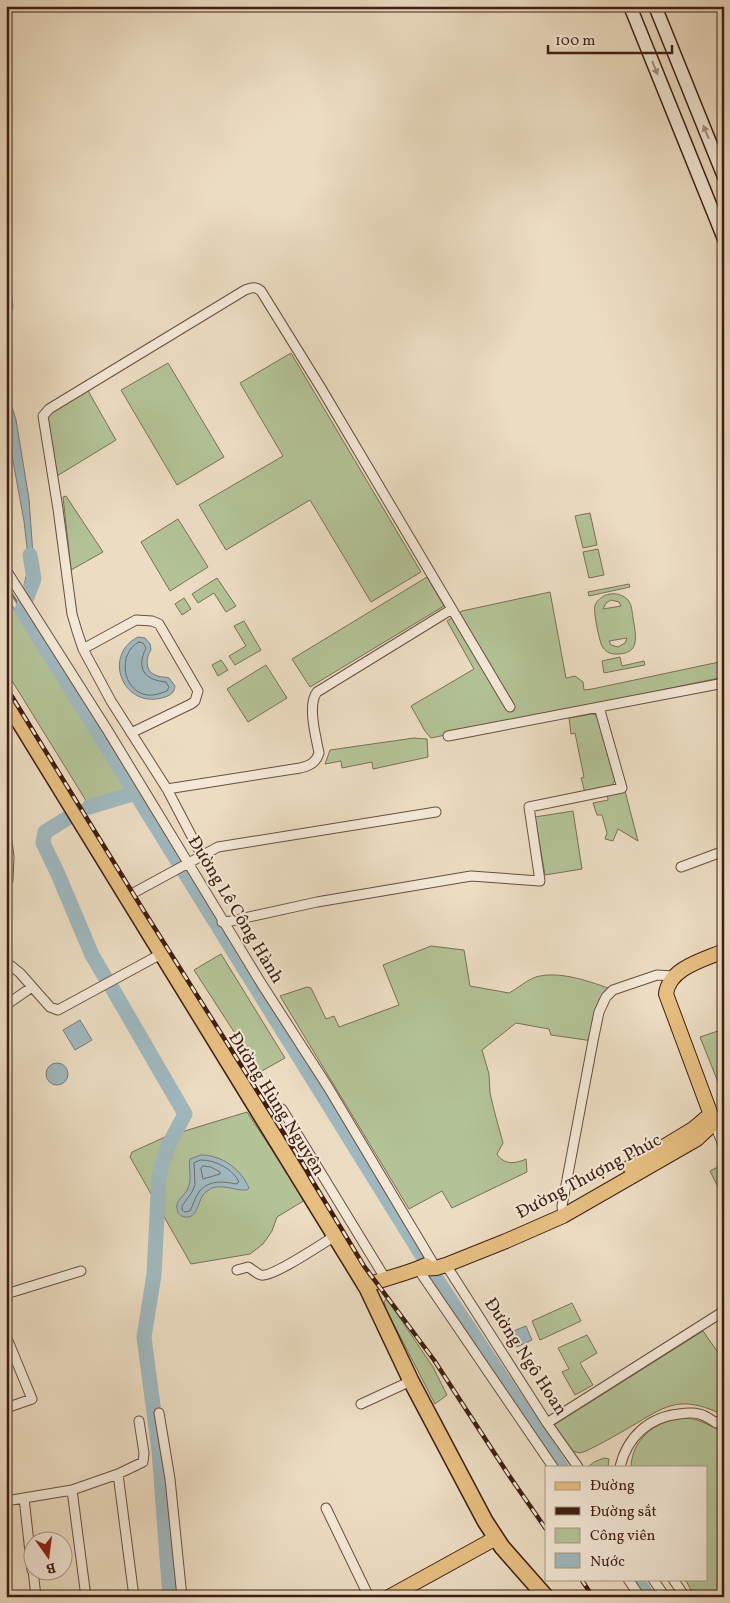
<svg xmlns="http://www.w3.org/2000/svg" width="730" height="1603" font-family="Vollkorn,serif">
  <style>
    .green { fill: #b3c297; stroke: #797054; fill-rule: evenodd }
    .water { fill: #9fb8bf; stroke: #797a7a }
    .lines { fill: none; stroke-linecap: round; stroke-linejoin: round }
    .shore { stroke: #6f6b68; stroke-width: 1 }
    .stream { stroke: #797a7a; stroke-width: 2.5 }
    .river { stroke: #9fb8bf; stroke-width: 15 }
    .street-casing { stroke: #6a4e3e; stroke-width: 11 }
    .secondary-casing { stroke: #3f1e12; stroke-width: 15 }
    .primary-casing { stroke: #3f1e12; stroke-width: 16 }
    .highway-casing { stroke: #3f1e12; stroke-width: 18 }
    .street { stroke: #f3e8d7; stroke-width: 9 }
    .secondary { stroke: #f3e8d7; stroke-width: 12 }
    .primary { stroke: #e6be81; stroke-width: 14 }
    .highway { stroke: #e6be81; stroke-width: 15 }
    .rail-casing { stroke: #3f1e12; stroke-width: 4.5 }
    .rail { stroke: #f3e8d7; stroke-width: 2.5; stroke-dasharray: 8; stroke-linecap: butt }
    .oneway { fill: #a28d7e }
    .labels { text-anchor: middle; dominant-baseline: central; stroke-width: 4; stroke-linejoin: round; paint-order: stroke }
    .street-label { font-size: 18px; fill: #3f1e12; stroke: #f3e8d7 }
  </style>
  <rect width="100%" height="100%" fill="#ecdcc2"/>
  <filter id="stains"><feTurbulence type="fractalNoise" baseFrequency=".004" numOctaves="4"/><feColorMatrix values="0 0 0 0 .2 0 0 0 0 .09 0 0 0 0 .02 0 0 0 .5 -.17"/></filter>
  <radialGradient id="worn" r=".72"><stop offset=".6" stop-color="#630" stop-opacity="0"/><stop offset="1" stop-color="#630" stop-opacity=".3"/></radialGradient>
  <path class="green" d="M291,353L421,572L371,602L310,500L226,550L199,505L283,456L240,383Z
    M168,363L224,457L177,485L121,390Z
    M87,389L116,440L57,476L47,418L48,411Z
    M66,496L103,552L71,570L63,497Z
    M590,513L597,545L583,548L575,516Z
    M178,519L208,567L170,591L141,542Z
    M598,549L604,575L589,578L583,552Z
    M427,577L444,606L310,687L292,659Z
    M217,578L236,606L226,612L214,593L198,603L192,594Z
    M629,584L630,587L589,596L588,592Z
    M550,592L566,678L575,676L583,682L584,690L592,689L724,661V677L431,738L425,731L411,706L474,669L447,621L462,611Z
    M610,594C617,593 623,595 628,600C632,605 632,612 633,618C636,636 641,655 615,654C609,654 605,651 602,646C599,640 593,611 595,605C598,599 604,595 610,594ZM611,600L619,602L621,606L603,609L606,603ZM627,638L625,643L618,647L611,645L609,641Z
    M6,596L129,789L93,812L6,671Z
    M184,598L191,609L182,615L175,604Z
    M244,621L261,650L235,665L229,656L246,646L234,626Z
    M620,657L622,666L644,661L645,665L604,673L602,661Z
    M221,660L228,670L218,676L212,665Z
    M266,665L287,698L248,722L227,689Z
    M592,714L596,715L600,717L616,778L611,787L585,793L581,778L584,777L575,733L571,734L569,718Z
    M414,738L427,739L428,757L373,769L372,762L342,768L341,761L325,764L330,750Z
    M625,791L638,841L618,829L613,841L605,839L607,833L602,815H597L593,803L608,800L607,793Z
    M573,811L582,869L545,875L535,817Z
    M431,946L464,950L470,986L509,993C518,988 527,980 536,977C559,970 592,982 613,990L606,997L593,1041L551,1035L549,1029L516,1023L482,1050L489,1074L490,1093L494,1110L503,1143L497,1154C504,1165 515,1164 526,1159L527,1172L452,1208L442,1191L409,1209L280,996L307,987L311,988L326,1019L334,1016L339,1027L399,1005L383,965Z
    M221,954L285,1058L260,1072L194,970Z
    M724,1029V1097L700,1037Z
    M247,1112L305,1200L277,1217L272,1231L263,1244L250,1254L191,1264L130,1157L132,1152L165,1137Z
    M722,1165L724,1170V1199L710,1171Z
    M386,1299L391,1305L433,1367L447,1395L435,1404L386,1309L384,1302Z
    M572,1303L581,1321L540,1340L532,1321Z
    M703,1331L724,1361V1408L717,1412C682,1397 668,1404 637,1423C620,1433 603,1443 586,1451L580,1453L572,1451L554,1425Z
    M587,1335L597,1353L580,1363L593,1385L575,1395L562,1372L569,1369L558,1348Z
    M677,1418C698,1418 699,1421 718,1429L724,1426V1597H695L685,1579H706V1467H631C632,1440 653,1424 677,1418Z
    M604,1458L609,1459L608,1467H588L594,1462Z"/>
  <path class="water" d="M6,281H10L13,307L11,313H6Z
    M6,387L16,420L29,499L34,569L27,591L24,585L29,565L24,521L6,423Z
    M138,637L145,638L150,644L151,650C145,659 145,673 158,676C162,678 165,676 169,678L175,686C174,693 171,695 165,697C124,711 101,656 138,637Z
    M80,1020L92,1040L75,1050L63,1030Z
    M46 1074a11 11 0 1 1 22 0a11 11 0 1 1-22 0Z
    M201,1155C222,1155 241,1169 249,1188L247,1190C235,1191 224,1184 212,1188C209,1190 205,1192 203,1195C198,1202 197,1219 185,1217C180,1216 178,1214 177,1209C175,1201 184,1196 187,1190C193,1180 188,1169 190,1159Z
    M526,1326L532,1340L517,1347L511,1332Z"/>
  <g class="lines">
    <path class="shore" d="M139,642L143,643L146,648C136,668 144,680 166,682L169,687L167,691C161,693 154,696 147,695C122,691 117,653 139,642Z
      M201,1160C216,1160 233,1169 239,1182L236,1184C223,1181 208,1180 199,1192C195,1198 193,1205 190,1211L185,1212L182,1210V1206L192,1192L195,1185L194,1163Z
      M203,1166L211,1167L220,1172V1174L203,1179L201,1169Z"/>
    <path class="stream" d="M6,585L22,610"/>
    <path class="river" d="M30,555L34,579L22,610L425,1260
      M89,807L136,793
      M79,811L45,832L43,843L57,872L92,955L105,977
      M112,988L185,1114L167,1148L159,1176L154,1275L144,1337L159,1451L170,1597
      M435,1277L561,1467
      M636,1579L648,1597"/>
    <defs>
      <path id="street" d="M6,570L108,731L261,983L328,1087L436,1268
        M83,649L136,620L152,621L159,624L198,691L195,701L191,704L131,733
        M448,736L724,683
        M167,789L300,768C309,766 316,763 319,753C316,737 307,705 317,692L452,609
        M6,833L9,857L8,880
        M202,856L167,789L111,701L83,649L77,631L72,614L58,509L43,416L49,409L245,290C251,288 255,286 261,291L321,388L510,707
        M681,867L724,851
        M126,897L218,847L436,812
        M222,922L231,921L317,902L471,876L540,881L529,807L622,788L599,707
        M6,962L20,973L50,1007L58,1010L161,954
        M6,1005L32,987
        M282,1109L385,1278
        M714,1123L724,1147
        M563,1216L562,1206L593,1041L599,1012L606,997L613,990L657,975L674,976
        M446,1265L547,1423L578,1467
        M418,1269L553,1467
        M237,1270L248,1267C252,1269 257,1274 261,1275C272,1278 323,1243 335,1236
        M6,1294L81,1271
        M6,1336L32,1399L6,1408
        M361,1404L411,1381
        M159,1413L170,1479L182,1597
        M547,1423L724,1311
        M620,1467C627,1437 649,1417 679,1414C685,1413 693,1412 699,1414C705,1415 710,1419 716,1423L724,1419
        M72,1490L86,1597
        M24,1498L32,1570
        M6,1501L72,1490L118,1474
        M326,1508L369,1597
        M33,1570L36,1597
        M628,1579L640,1597
        M653,1579L665,1597
        M673,1579L685,1597
        M134,1597L118,1474L143,1462L144,1453L139,1421"/>
      <path id="secondary" d="M630,6L724,239
        M655,6L724,177"/>
      <path id="primary" d="M630,1167L693,1129L706,1118
        M418,1269L436,1268L446,1265L506,1241L563,1216L697,1139L714,1123L666,994C669,968 703,960 724,951
        M365,1286C385,1278 407,1274 426,1265
        M389,1597L496,1538"/>
      <path id="highway" d="M6,700L367,1288L411,1381L485,1521L502,1547L546,1597"/>
    </defs>
    <use href="#street" class="street-casing"/>
    <use href="#secondary" class="secondary-casing"/>
    <use href="#primary" class="primary-casing"/>
    <use href="#highway" class="highway-casing"/>
    <use href="#street" class="street"/>
    <use href="#secondary" class="secondary"/>
    <use href="#primary" class="primary"/>
    <use href="#highway" class="highway"/>
    <defs>
      <path id="rail" d="M6,687L137,900L307,1170L310,1177L364,1266L434,1360L508,1474L546,1529
        M581,1579L593,1597"/>
    </defs>
    <use href="#rail" class="rail-casing"/>
    <use href="#rail" class="rail"/>
  </g>
  <defs><path id="oneway-solid" d="M-6-.8H1V-3.2L6.5 0L1 3.2V.8H-6Z" transform="scale(1.25)"/></defs>
  <g class="oneway">
    <use href="#oneway-solid" transform="translate(655 68) rotate(68)"/>
    <use href="#oneway-solid" transform="translate(706 132) rotate(-112)"/>
  </g>
  <g class="labels">
    <g class="street-label">
      <text transform="translate(235 910) rotate(59)">Đường Lê Công Hành</text>
      <text transform="translate(276 1104) rotate(58)">Đường Hùng Nguyên</text>
      <text transform="translate(589 1177) rotate(-28)">Đường Thượng Phúc</text>
      <text transform="translate(525 1357) rotate(57)">Đường Ngô Hoan</text>
    </g>
  </g>
  <rect width="730" height="1603" fill="none" stroke="#ecdcc2" stroke-width="25"/>
  <rect x="8" y="8" width="715" height="1588" fill="none" stroke="#3f1e12" stroke-width="2.5"/>
  <rect x="12" y="12" width="705" height="1578" fill="none" stroke="#3f1e12"/>
  <rect x="545" y="1466" width="162" height="115" fill="#f3e8d7" stroke="#ab9788"/>
  <rect x="555" y="1482" width="25" height="8" fill="#e6be81" stroke="#ab9788"/>
  <text x="590" y="1490" font-size="15" fill="#3f1e12">Đường</text>
  <rect x="555" y="1507" width="25" height="8" fill="#3f1e12" stroke="#ab9788"/>
  <text x="590" y="1516" font-size="15" fill="#3f1e12">Đường sắt</text>
  <rect x="555" y="1528" width="25" height="15" fill="#b3c297" stroke="#ab9788"/>
  <text x="590" y="1540" font-size="15" fill="#3f1e12">Công viên</text>
  <rect x="555" y="1553" width="25" height="15" fill="#9fb8bf" stroke="#ab9788"/>
  <text x="590" y="1566" font-size="15" fill="#3f1e12">Nước</text>
  <g transform="translate(48 1556) rotate(166)"><circle r="24" fill="#f3e8d7" stroke="#ab9788"/>
  <path d="M0-4L9 19L0 12L-9 19Z" fill="#8f2418"/>
  <text y="-8" font-size="14" font-weight="bold" text-anchor="middle" fill="#3f1e12">B</text>
  </g>
  <path d="M548 45v8h124v-8" fill="none" stroke="#3f1e12" stroke-width="2.5"/>
  <text x="555" y="45" font-size="15" fill="#3f1e12" stroke="#f3e8d7" stroke-width="4" paint-order="stroke">100 m</text>
  <rect width="100%" height="100%" filter="url(#stains)"/>
  <rect width="100%" height="100%" fill="url(#worn)"/>
</svg>
